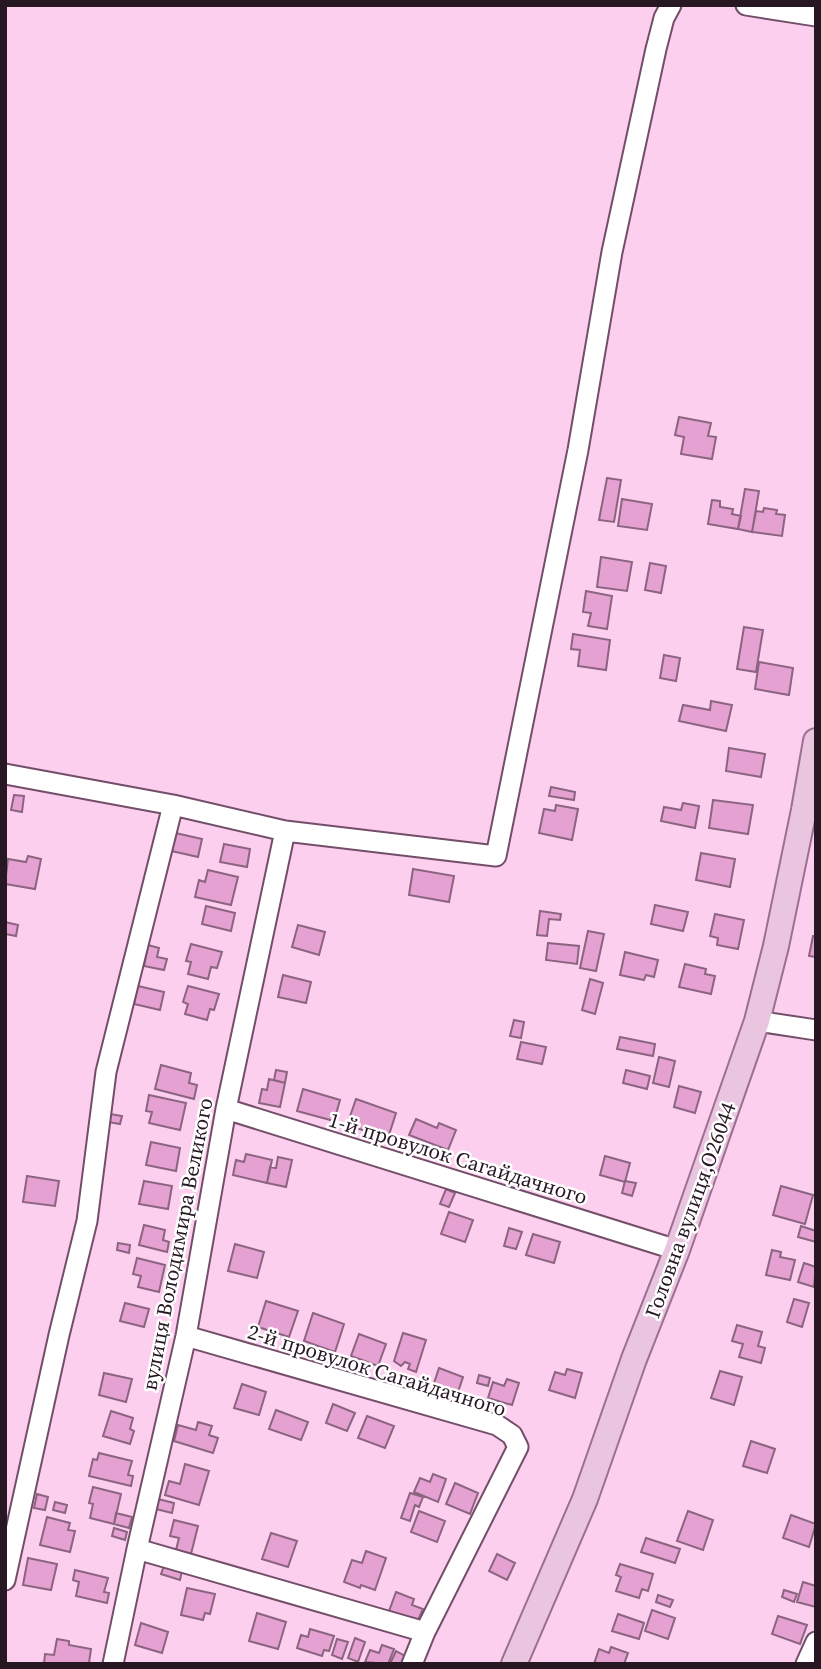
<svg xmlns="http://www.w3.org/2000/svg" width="821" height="1669" font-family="'Source Serif 4',serif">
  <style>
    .building { fill: #e6a1d3; stroke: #8b6480; stroke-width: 2 }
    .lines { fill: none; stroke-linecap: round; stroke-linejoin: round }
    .minor-casing { stroke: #734e69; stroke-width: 23 }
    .major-casing { stroke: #9c6f8f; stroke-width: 28 }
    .minor { stroke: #fff; stroke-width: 19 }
    .major { stroke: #e9c5df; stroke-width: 24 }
    .labels { text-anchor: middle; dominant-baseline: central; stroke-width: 5; stroke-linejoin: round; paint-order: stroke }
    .street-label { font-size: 21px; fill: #271722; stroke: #fff }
  </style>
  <rect width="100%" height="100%" fill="#fccfee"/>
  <path class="building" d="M679,417L711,423L708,436L716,437L712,459L681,454L684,437L675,435Z
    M607,478L621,480L614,522L599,520Z
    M745,489L759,491L752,532L738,529Z
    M622,499L652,504L647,530L618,526Z
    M712,500L720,501V507L733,509L732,514L741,516L738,529L708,524Z
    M764,508L777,510L776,514L785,515L782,536L752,532L756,511L763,512Z
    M601,557L632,562L627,591L597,587Z
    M650,563L666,566L661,593L645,590Z
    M586,591L612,596L607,629L588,626L591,613L583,612Z
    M744,627L763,630L756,672L737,669Z
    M573,634L610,640L606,670L578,666L580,650L571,649Z
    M664,655L680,658L676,681L660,678Z
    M759,662L793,668L789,695L755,689Z
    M711,701L732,705L726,731L679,721L683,705L710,710Z
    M729,748L765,754L761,777L726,771Z
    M551,787L575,792L574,800L549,796Z
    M14,795L24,796L22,812L11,810Z
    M713,800L753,805L748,834L709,828Z
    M683,803L699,806L695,828L661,821L664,807L681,810Z
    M556,805L578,809L572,840L539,833L544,809L555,811Z
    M171,832L202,839L198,857L167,850Z
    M224,844L250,849L247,867L220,862Z
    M701,853L735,859L730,887L696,880Z
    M28,856L41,859L35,889L5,884L8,859L26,862Z
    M413,869L454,876L449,902L409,895Z
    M208,870L238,877L231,905L195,897L199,880L205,882Z
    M655,905L688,912L683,931L651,924Z
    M206,906L235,913L231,931L202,924Z
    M540,911L561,914L560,920L549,919L547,936L537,935Z
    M715,914L744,920L738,949L717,945L718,938L710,936Z
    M5,922L18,925L16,936L5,934Z
    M298,925L325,932L319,955L292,947Z
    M588,931L604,934L596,971L580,968Z
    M813,936H816V957L809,956Z
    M548,943L579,946L577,964L546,960Z
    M191,944L222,952L217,968L211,967L208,979L188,974L191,962L186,961Z
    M148,945L159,948L157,957L167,959L164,970L144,966Z
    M625,952L658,960L654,977L646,975L644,980L620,975Z
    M685,964L706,969L705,974L715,976L711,994L679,987Z
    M283,975L311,982L306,1003L278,997Z
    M590,979L603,983L595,1014L582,1010Z
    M138,986L164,992L160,1010L134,1004Z
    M188,986L219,994L214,1010L210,1009L207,1020L185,1014L188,1004L183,1002Z
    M514,1020L524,1022L521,1038L510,1036Z
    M620,1037L655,1044L653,1056L617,1049Z
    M521,1042L546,1047L542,1064L517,1059Z
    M659,1057L675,1061L669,1087L653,1083Z
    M161,1065L191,1073L189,1083L197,1085L194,1099L155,1089Z
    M276,1070L287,1072L285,1083L274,1080Z
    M626,1070L650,1076L647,1089L623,1083Z
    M269,1079L285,1083L280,1107L259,1103L262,1089L267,1090Z
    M679,1086L701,1092L695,1113L674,1107Z
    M303,1089L340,1100L334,1121L297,1111Z
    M149,1095L186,1103L180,1130L149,1123L152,1112L146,1111Z
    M356,1099L396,1113L388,1138L347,1125Z
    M110,1114L122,1116L120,1124L108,1122Z
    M416,1119L437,1128L439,1123L456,1130L448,1150L409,1135Z
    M151,1142L180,1148L176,1171L146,1165Z
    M246,1154L272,1160L267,1183L233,1175L236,1160L244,1162Z
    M605,1156L630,1163L625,1182L600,1175Z
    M278,1157L292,1160L286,1187L267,1183L270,1167L276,1168Z
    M27,1176L59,1181L55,1206L23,1202Z
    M144,1181L172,1186L168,1209L139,1204Z
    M625,1181L636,1183L632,1196L622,1193Z
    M781,1186L813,1195L805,1224L773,1215Z
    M446,1189L455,1193L449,1207L440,1204Z
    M449,1212L473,1220L465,1242L441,1234Z
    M144,1225L165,1230L163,1240L169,1242L167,1252L139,1245Z
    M801,1226L816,1231V1242L798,1237Z
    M509,1228L522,1232L516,1249L504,1246Z
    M533,1234L560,1242L554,1263L526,1255Z
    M118,1243L130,1245L129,1253L117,1250Z
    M235,1244L264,1252L257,1278L228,1271Z
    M772,1250L781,1252L780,1257L795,1260L790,1280L766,1275Z
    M137,1258L165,1265L159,1292L138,1287L141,1276L133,1274Z
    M804,1263L816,1267L814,1287L798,1282Z
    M794,1299L809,1303L802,1327L787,1322Z
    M266,1301L298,1311L289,1337L258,1327Z
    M125,1303L149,1309L144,1327L120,1321Z
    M313,1313L344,1324L335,1352L304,1341Z
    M737,1325L762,1332L758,1346L765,1348L761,1363L739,1357L743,1344L732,1341Z
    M403,1333L426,1340L416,1372L408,1369L410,1364L405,1362L401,1366L394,1361Z
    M359,1334L386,1344L378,1366L351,1356Z
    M439,1368L463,1377L456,1398L432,1389Z
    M567,1369L582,1373L575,1398L549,1390L555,1372L565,1375Z
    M720,1371L742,1377L734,1405L711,1398Z
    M104,1373L132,1379L126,1402L99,1395Z
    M479,1375L490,1378L488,1386L477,1383Z
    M507,1379L519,1383L512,1405L488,1398L493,1382L504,1386Z
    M242,1384L266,1392L259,1415L234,1408Z
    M333,1404L355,1413L347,1431L326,1423Z
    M276,1410L308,1422L301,1440L269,1429Z
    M111,1411L133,1418L130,1429L134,1431L130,1444L103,1436Z
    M367,1416L394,1426L385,1448L358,1438Z
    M198,1422L212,1426L209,1435L218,1438L213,1453L174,1441L178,1425L196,1430Z
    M751,1441L775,1449L767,1473L743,1466Z
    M99,1453L132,1461L128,1475L133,1476L131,1486L89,1476L93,1459L97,1460Z
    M185,1464L209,1471L199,1505L165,1495L169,1481L180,1484Z
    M433,1474L446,1479L438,1502L414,1492L420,1478L430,1482Z
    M455,1483L478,1493L470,1514L446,1504Z
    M93,1487L121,1494L114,1524L90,1518L93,1504L89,1503Z
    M410,1493L423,1497L419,1507L415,1505L410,1521L401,1518Z
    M37,1494L48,1497L45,1510L34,1508Z
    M158,1499L174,1503L172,1513L156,1509Z
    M55,1502L67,1505L65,1513L53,1510Z
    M419,1511L445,1521L437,1542L411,1532Z
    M688,1511L713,1520L703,1550L677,1541Z
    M116,1513L132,1517L129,1528L114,1524Z
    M791,1515L816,1524L809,1547L783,1538Z
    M47,1517L70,1523L68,1530L75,1531L70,1552L40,1545Z
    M174,1520L198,1526L191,1554L176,1550L179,1538L170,1536Z
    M114,1528L127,1532L125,1540L112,1536Z
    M271,1533L297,1541L288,1567L262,1559Z
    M646,1538L680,1549L675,1563L641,1552Z
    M366,1551L386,1558L375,1590L361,1585L360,1588L344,1582L352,1560L362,1563Z
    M497,1554L515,1563L507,1580L489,1571Z
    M28,1558L57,1564L51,1590L23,1585Z
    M620,1564L653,1574L648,1591L642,1589L639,1598L616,1591L621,1577L616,1575Z
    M164,1566L182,1571L180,1580L161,1574Z
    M75,1570L108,1578L104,1592L109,1593L107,1603L76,1596L79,1582L73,1580Z
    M803,1582L816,1586V1607L797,1602Z
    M187,1588L215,1594L210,1614L205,1613L203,1620L181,1615Z
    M784,1590L797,1594L794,1602L782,1597Z
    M396,1592L414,1599L412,1605L423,1609L416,1625L388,1614Z
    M658,1595L673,1600L670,1607L656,1602Z
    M652,1610L675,1618L668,1639L645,1631Z
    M257,1613L286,1622L278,1649L249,1641Z
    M618,1614L644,1623L639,1639L612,1631Z
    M778,1616L807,1625L800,1644L772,1634Z
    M141,1623L168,1632L162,1653L135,1645Z
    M310,1629L334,1636L329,1651L324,1650L322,1656L297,1648L301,1635L308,1637Z
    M355,1638L365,1642L358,1662L348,1658Z
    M57,1639L69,1641V1645L91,1649L89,1663L44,1664L45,1654L54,1655Z
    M337,1639L348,1642L342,1659L332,1655Z
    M382,1645L394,1649L388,1664L365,1662L370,1650L379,1653Z
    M611,1647L628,1653L624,1664H594L599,1649L609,1653Z
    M396,1651L405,1656L401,1664H390Z"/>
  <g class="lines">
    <defs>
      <path id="minor" d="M746,5L816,16
        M5,774L173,805L285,831L496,856L578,450L612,252L656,49L664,18L671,5
        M757,1021L816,1030
        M226,1109L677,1250
        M186,1336L497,1425L512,1435L518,1447L425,1632L412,1664
        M137,1549L425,1632
        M5,1580L59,1335L87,1221L106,1072L173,805
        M113,1664L137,1549L186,1336L226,1109L285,831
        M806,1664L816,1642"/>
      <path id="major" d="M514,1664L585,1499L634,1359L677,1250L757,1021L776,946L804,810L816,741"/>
    </defs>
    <use href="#minor" class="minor-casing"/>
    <use href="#major" class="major-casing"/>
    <use href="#minor" class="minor"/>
    <use href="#major" class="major"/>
  </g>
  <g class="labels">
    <g class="street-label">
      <text transform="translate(458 1158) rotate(17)">1-й провулок Сагайдачного</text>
      <text transform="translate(690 1210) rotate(-70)">Головна вулиця,О26044</text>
      <text transform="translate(177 1244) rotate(-79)">вулиця Володимира Великого</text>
      <text transform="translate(377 1370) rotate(17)">2-й провулок Сагайдачного</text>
    </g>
  </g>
  <rect width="821" height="1669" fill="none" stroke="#271722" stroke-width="14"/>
</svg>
